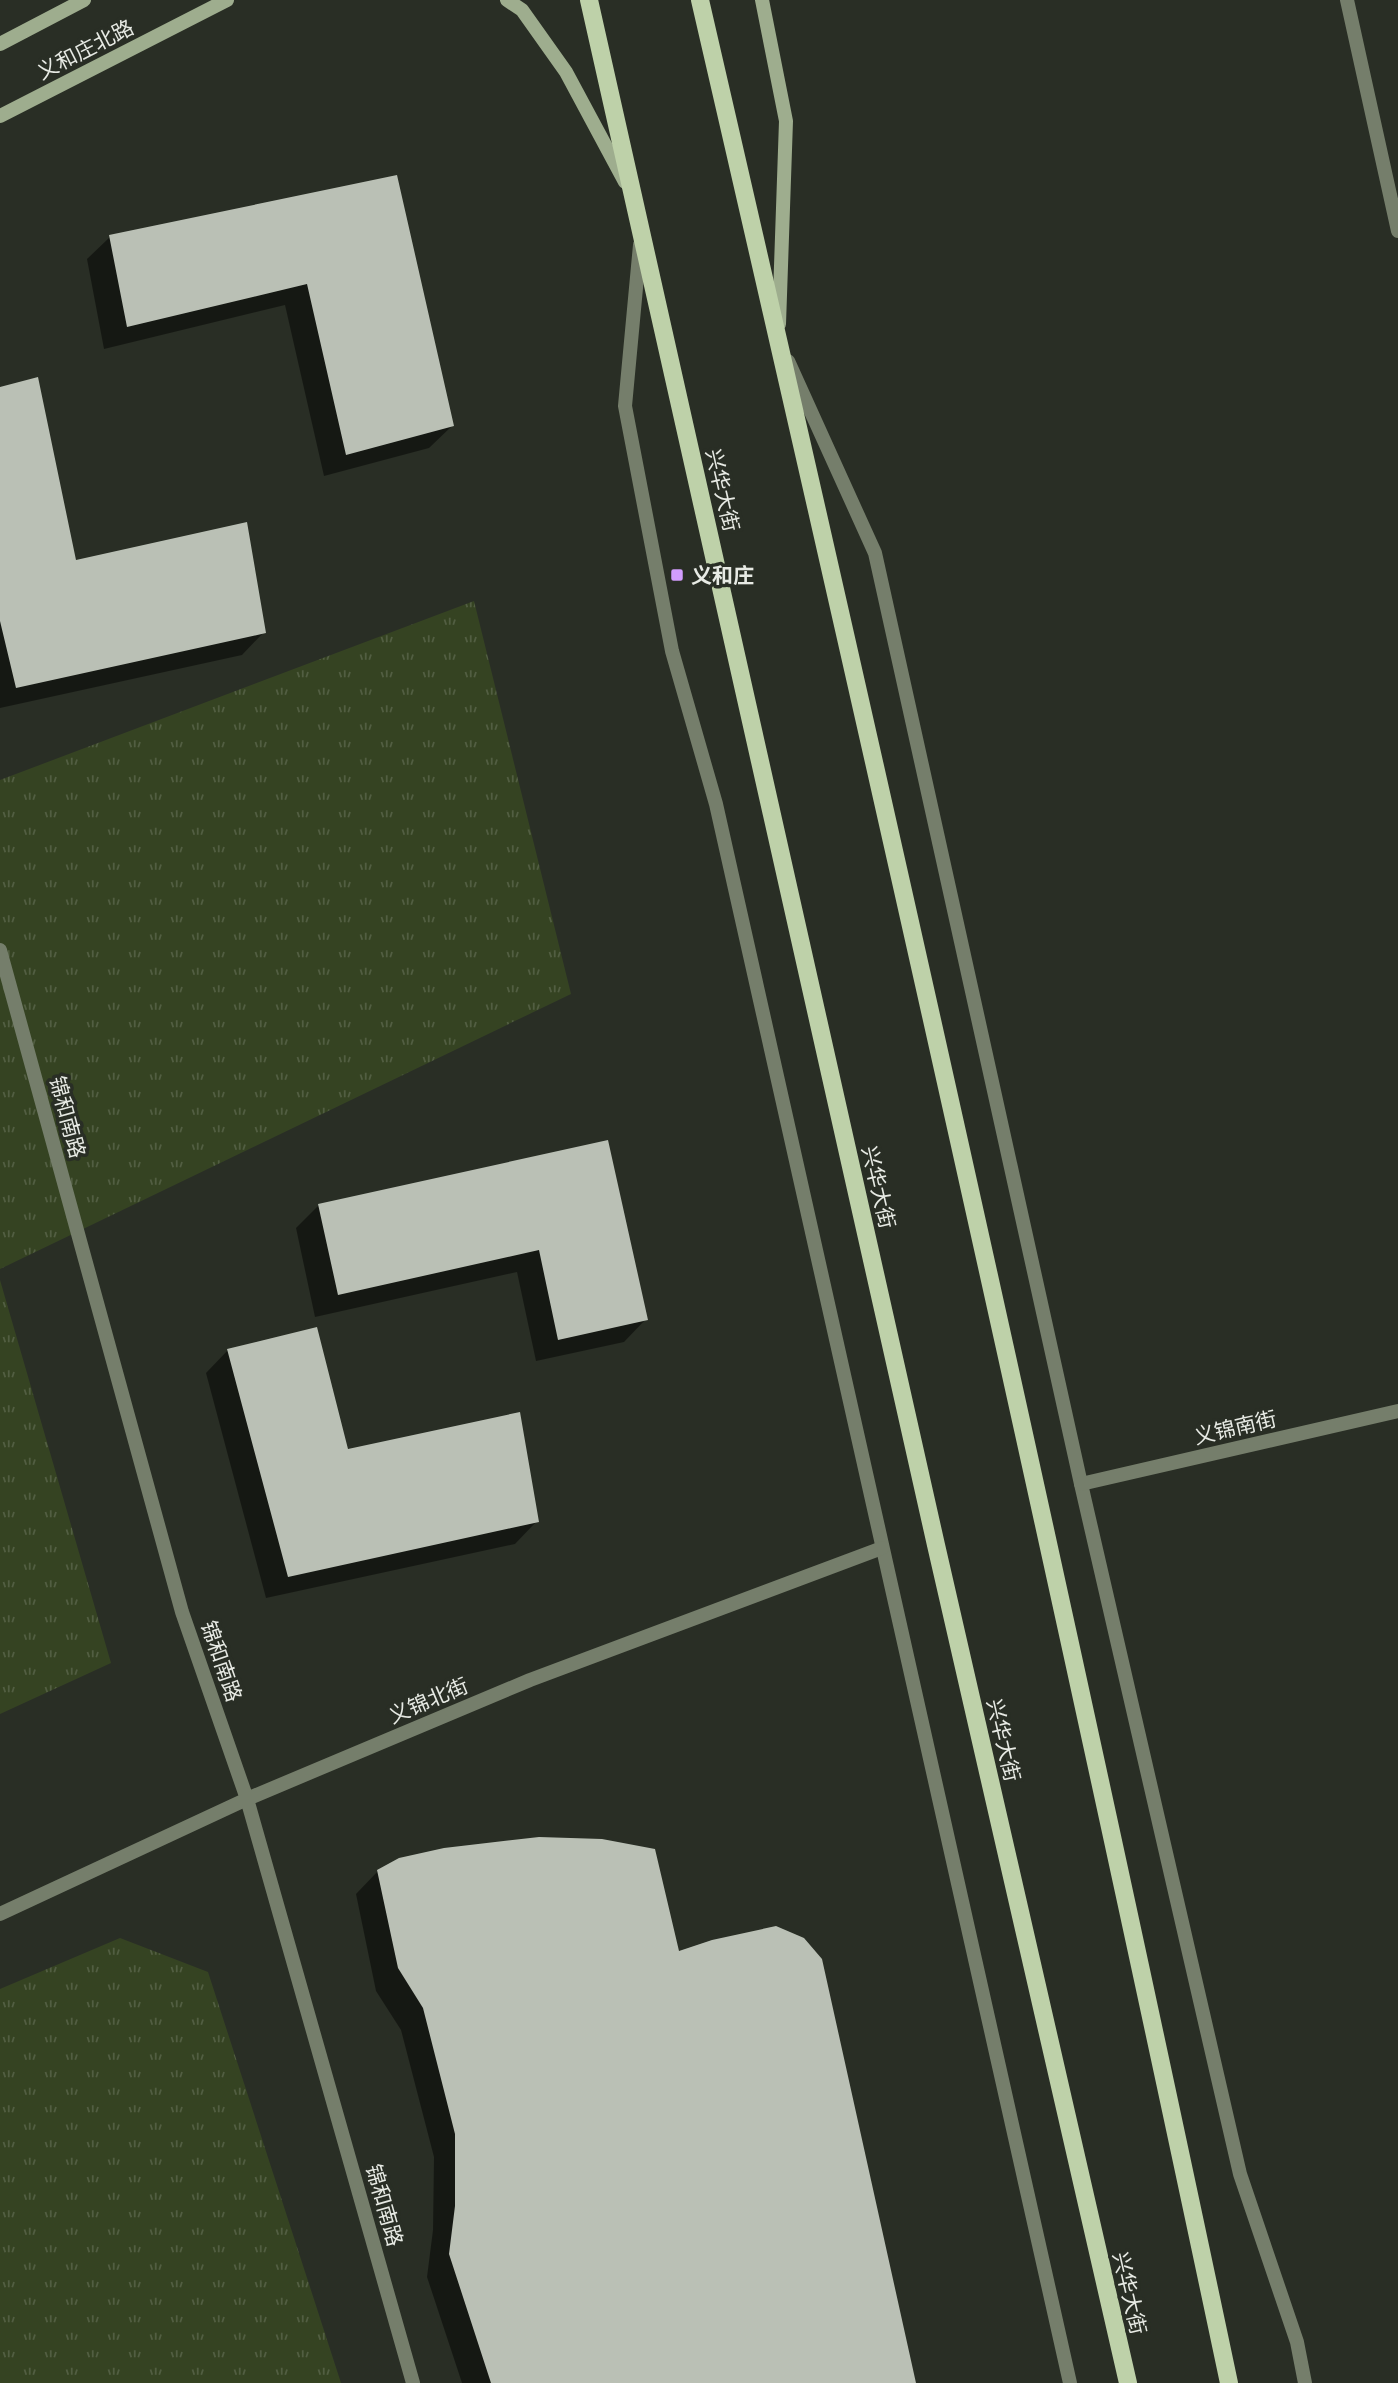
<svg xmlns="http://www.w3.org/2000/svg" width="1398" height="2383" font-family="'Golos Text','Noto Sans SC',sans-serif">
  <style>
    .park { fill: url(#park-tufts) }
    .shadow { fill: #0007 }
    .building { fill: #bac0b5 }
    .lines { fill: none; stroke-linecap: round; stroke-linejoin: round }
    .lane { stroke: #757e6b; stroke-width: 14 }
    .street { stroke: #757e6b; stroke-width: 14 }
    .secondary { stroke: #9ead8e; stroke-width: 14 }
    .primary { stroke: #bed1a9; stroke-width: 18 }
    .poi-dot { fill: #d29dfd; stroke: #292e25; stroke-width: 2.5 }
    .labels { text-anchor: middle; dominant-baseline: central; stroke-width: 7; stroke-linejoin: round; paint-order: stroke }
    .street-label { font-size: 21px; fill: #e7eae4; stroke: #292e25 }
    .poi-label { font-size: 21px; font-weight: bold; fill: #e7eae4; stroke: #292e25; text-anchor: start }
  </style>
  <defs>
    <pattern id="park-tufts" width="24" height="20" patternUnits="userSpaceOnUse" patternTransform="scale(1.75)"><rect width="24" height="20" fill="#354322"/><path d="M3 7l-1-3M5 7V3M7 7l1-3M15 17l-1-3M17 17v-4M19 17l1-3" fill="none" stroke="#525e42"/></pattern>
  </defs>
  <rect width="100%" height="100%" fill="#292e25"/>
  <path class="park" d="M474,601L571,994L0,1269V780Z
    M0,1280L111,1663L0,1714Z
    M120,1938L208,1972L341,2383H0V1989Z"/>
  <path class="shadow" d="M395,177L452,426L429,448L324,476L285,305L104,349L87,259L110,237Z
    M0,389L74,562L264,632L242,655L0,708Z
    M606,1142L646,1319L624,1342L536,1361L517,1272L315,1317L296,1228L318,1206Z
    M228,1350L347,1451L537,1521L515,1544L266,1598L206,1373Z
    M378,1871L678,1954L915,2383H462L427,2277L433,2230L434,2157L401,2030L376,1991L356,1894Z"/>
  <path class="building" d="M397,175L454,426L346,455L307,284L127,327L109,235Z
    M38,377L76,560L247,522L266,633L16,688L0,621V387Z
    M608,1140L648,1320L558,1340L539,1250L338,1295L318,1204Z
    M317,1327L348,1449L520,1412L539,1522L288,1577L227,1349Z
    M539,1837L602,1839L655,1849L679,1951L712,1940L776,1926L804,1938L822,1959L916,2383H491L449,2254L455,2206V2134L423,2008L398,1968L377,1870L399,1858L444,1848Z"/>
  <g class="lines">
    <path class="lane" d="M640,245L625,406L672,651L716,804L1070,2383
      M788,361L875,553L1081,1484L1240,2174L1297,2342L1305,2383"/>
    <path class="street" d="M1347,0L1398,231
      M0,950L182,1612L247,1799L413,2383
      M1081,1484L1398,1411
      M0,1914L247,1799L530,1680L882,1548"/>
    <path class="secondary" d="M507,0L522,10L566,72L625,182
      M762,0L786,121L779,324
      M0,44L84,0
      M0,116L227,0"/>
    <path class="primary" d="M589,0L936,1545L1128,2383
      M700,0C883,793 1061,1587 1229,2383"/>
  </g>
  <rect class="poi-dot" x="670" y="568" width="14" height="14" rx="3.5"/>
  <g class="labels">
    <g class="street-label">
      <text transform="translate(85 49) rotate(-27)">义和庄北路</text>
      <text transform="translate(723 490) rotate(77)">兴华大街</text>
      <text transform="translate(68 1117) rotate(75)">锦和南路</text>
      <text transform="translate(879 1187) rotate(77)">兴华大街</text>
      <text transform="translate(1235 1427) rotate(-13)">义锦南街</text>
      <text transform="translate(222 1661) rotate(71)">锦和南路</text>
      <text transform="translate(428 1700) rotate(-23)">义锦北街</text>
      <text transform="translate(1004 1740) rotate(77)">兴华大街</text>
      <text transform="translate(385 2205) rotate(74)">锦和南路</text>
      <text transform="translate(1130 2293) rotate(77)">兴华大街</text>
    </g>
    <g class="poi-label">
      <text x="691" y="575">义和庄</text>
    </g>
  </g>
</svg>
